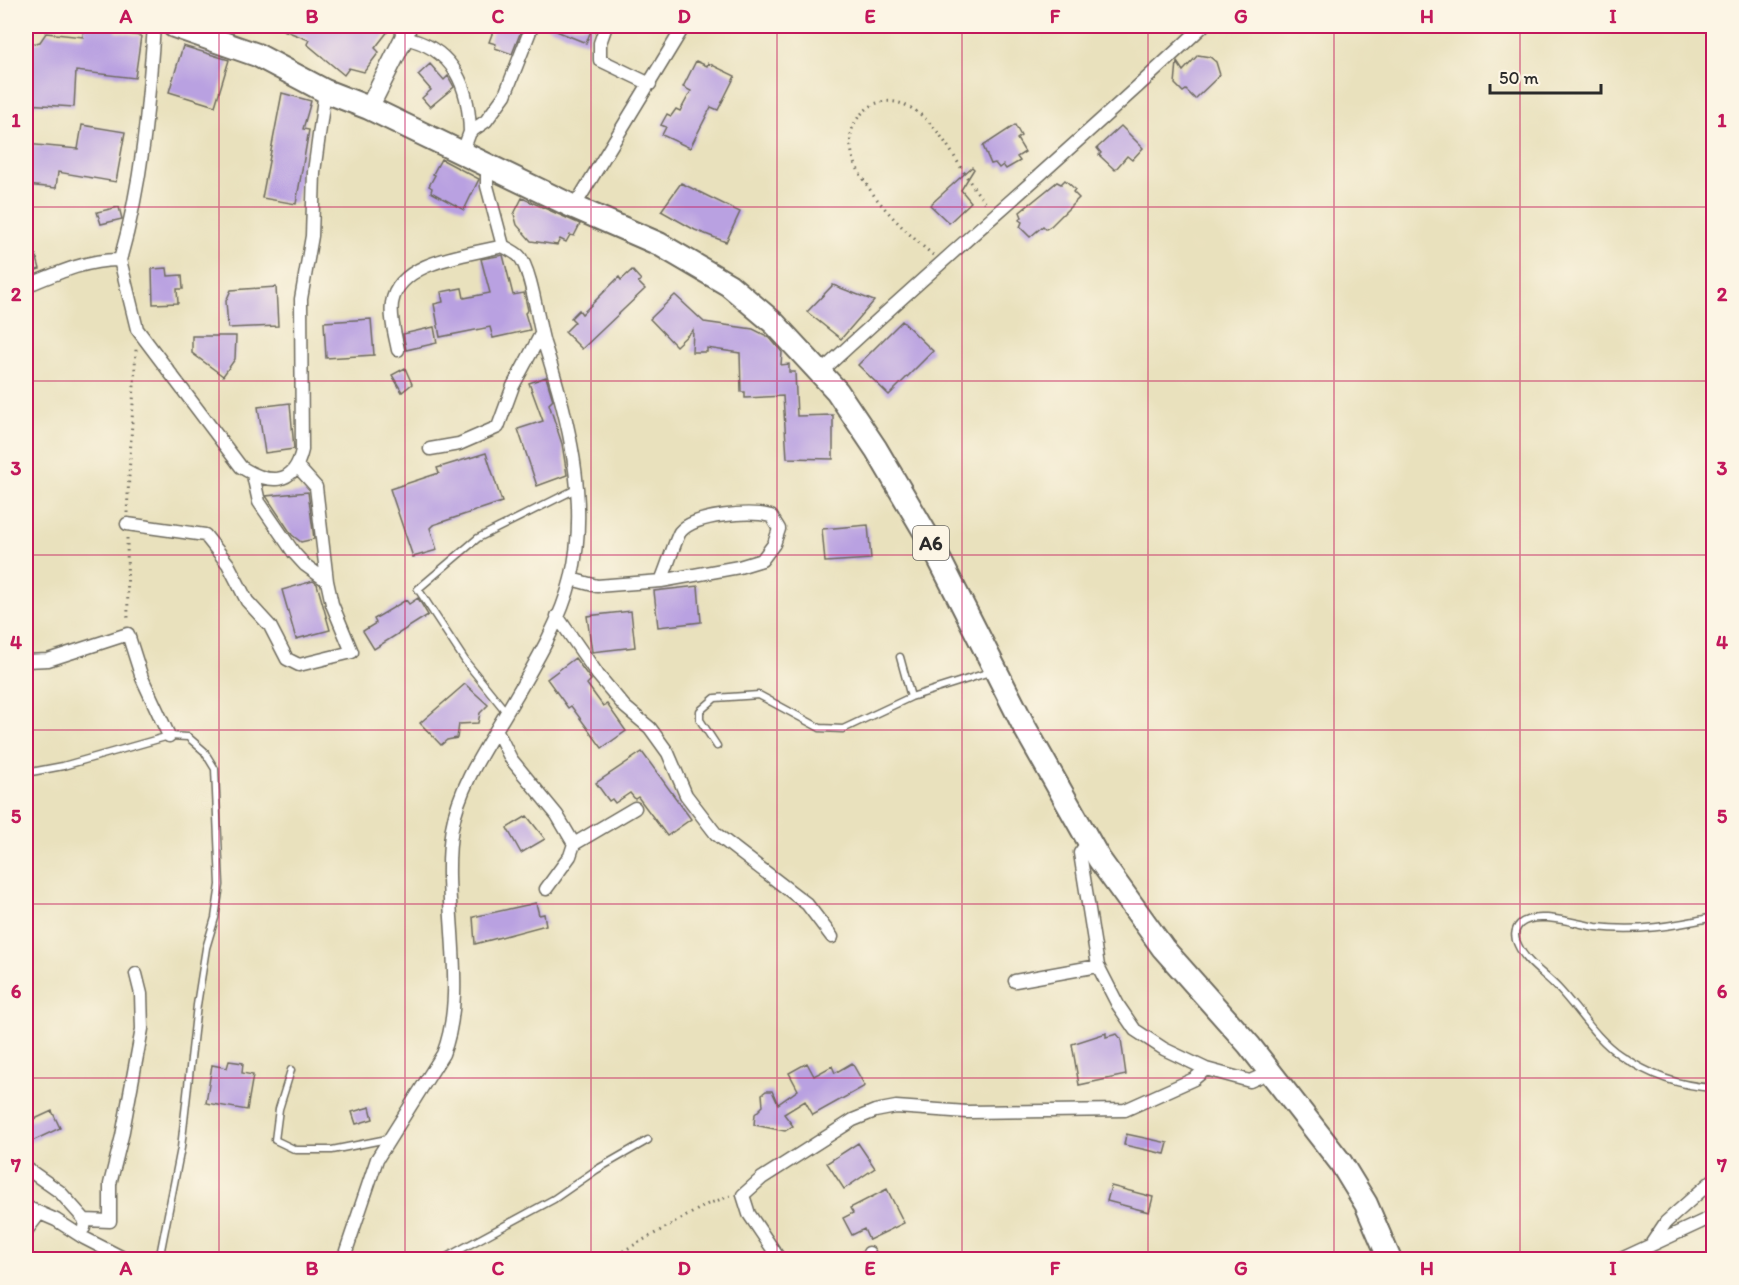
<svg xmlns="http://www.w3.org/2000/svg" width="1739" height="1285" font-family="Itim,sans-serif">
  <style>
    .building { fill: #b9a1e1 }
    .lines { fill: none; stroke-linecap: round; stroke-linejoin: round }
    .lane-casing { stroke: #6e6b5e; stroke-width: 9 }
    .street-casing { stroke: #6e6b5e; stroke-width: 15 }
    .secondary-casing { stroke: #6e6b5e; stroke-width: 21 }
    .highway-casing { stroke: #6e6b5e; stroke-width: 26 }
    .path { stroke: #6e6b5e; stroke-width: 3; stroke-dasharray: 1.5 4.5; stroke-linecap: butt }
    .lane { stroke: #fff; stroke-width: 6 }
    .street { stroke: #fff; stroke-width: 12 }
    .secondary { stroke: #fff; stroke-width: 18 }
    .highway { stroke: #fff; stroke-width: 22 }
    .grid { fill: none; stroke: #c2185b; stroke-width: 1.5; stroke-opacity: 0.55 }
    .labels { text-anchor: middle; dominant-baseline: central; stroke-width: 5; stroke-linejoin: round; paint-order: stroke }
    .shield { fill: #fcf5e5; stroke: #6a6863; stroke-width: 1.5 }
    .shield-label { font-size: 20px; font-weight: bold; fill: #2b2b2b }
    .neatline { fill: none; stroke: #c2185b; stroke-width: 2 }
    .grid-label { font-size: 20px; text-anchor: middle; font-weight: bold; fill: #c2185b }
  </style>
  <rect width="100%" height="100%" fill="#fcf5e5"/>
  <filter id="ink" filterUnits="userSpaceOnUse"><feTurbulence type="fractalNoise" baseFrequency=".0167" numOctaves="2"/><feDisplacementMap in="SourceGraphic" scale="12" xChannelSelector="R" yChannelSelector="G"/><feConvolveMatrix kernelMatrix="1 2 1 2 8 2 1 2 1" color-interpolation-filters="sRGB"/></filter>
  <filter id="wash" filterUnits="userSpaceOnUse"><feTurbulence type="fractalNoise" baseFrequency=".008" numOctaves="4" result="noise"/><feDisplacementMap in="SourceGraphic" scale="24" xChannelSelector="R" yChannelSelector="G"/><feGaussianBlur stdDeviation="1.35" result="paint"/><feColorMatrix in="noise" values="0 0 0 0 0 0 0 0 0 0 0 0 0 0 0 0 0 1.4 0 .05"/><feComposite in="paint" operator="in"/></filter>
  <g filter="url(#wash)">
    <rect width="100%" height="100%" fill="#e9e1bd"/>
    <g id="blocks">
      <path class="building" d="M84,26L116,29V32L141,36L135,78L76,71L74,107L26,104V45L40,42L46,33L83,37Z
        M273,26H384L389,30L375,48L379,52L364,72L349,68L344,75L307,44L309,40Z
        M495,26H523L512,54L495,48L496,44L489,42Z
        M544,26H593L586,43Z
        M183,46L229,60L215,106L169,92Z
        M1198,55L1210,57L1216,62L1220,75L1195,99L1186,90L1183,92L1175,84L1177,62L1183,71Z
        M696,61L707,66L708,63L735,76L718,110L711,107L690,148L662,135L666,127L661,125L667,114L671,116L676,109L680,111L691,91L683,87Z
        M430,64L444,80L448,76L454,87L430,107L422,98L431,90L418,75Z
        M282,93L311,101L303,129L309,130L296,204L262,198Z
        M82,125L125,132L116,182L58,172L56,188L26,185V144L78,149Z
        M1015,125L1021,136L1017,139L1025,152L1017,157L1020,161L1006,169L1003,165L999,168L995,163L991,164L983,146Z
        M1121,126L1143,148L1132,160L1127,156L1115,170L1099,155L1101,153L1097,148Z
        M441,159L479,179L464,210L431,192L432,188L429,186L435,175L433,174Z
        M972,167L974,169L961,190L971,202L949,223L930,205Z
        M1065,180L1075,189L1073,192L1079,198L1051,226L1046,229L1043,226L1030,237L1020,227L1022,222L1019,220L1022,217L1020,212L1057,182L1061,184Z
        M681,183L740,212L726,242L695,230L661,211Z
        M522,198L580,224L574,236L570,235L566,242L560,239L557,245L531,241L517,225L514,214Z
        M119,207L122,219L101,224L97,212Z
        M36,255L40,269L26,273V259Z
        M503,255L513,295L524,293L528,310L525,313L530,330L493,338L490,327L440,337L434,304L443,302L441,292L462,288L464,298L490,293L481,259Z
        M167,268L168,276L182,275L183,289H177L178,303L153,304L152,269Z
        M632,270L641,280L638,282L645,289L582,349L565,332L575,322L571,318L579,310L582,314L619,277L621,280Z
        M833,285L874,301L841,339L807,312Z
        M276,287L278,326L228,328L226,301L231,290Z
        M675,295L704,322L753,329L769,337L782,352L781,365L789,364V372H795L797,416L833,415V459L787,458L783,396L745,398V392H741L740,353L707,348V352H692L693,330L676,346L650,319Z
        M371,319L374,355L326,358L324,322Z
        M902,321L933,351L889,395L858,365Z
        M434,327L437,343L406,350L403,334Z
        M192,336H236L235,359L223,376L192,353Z
        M405,368L412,384L402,392L392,375Z
        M546,377L553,400L549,404L562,444L567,475L537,486L518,429L543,421L529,383Z
        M290,403L294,449L265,453L258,407Z
        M486,453L502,502L433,525L430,528L437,550L413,557L390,489L439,473L437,468Z
        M308,492L314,539L301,542L292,535L266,496Z
        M868,525L871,559L825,562L822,529Z
        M313,581L317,584L330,630L296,639L282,590Z
        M698,586L701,622L658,627L654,591Z
        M418,598L428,615L374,649L363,631L376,623L374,619L406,600L409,604Z
        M631,611L635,647L592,652L587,616Z
        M575,658L591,680L587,684L603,706L607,704L626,731L602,748L571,706L568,708L547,679Z
        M465,684L488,705L480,713L478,723L459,724L457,738L447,740L441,745L420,723Z
        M642,752L691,819L667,836L638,797L635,799L630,793L615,803L612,799L609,801L596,783Z
        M527,816L545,839L521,853L507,828Z
        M536,903L539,915L544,914L546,925L475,944L473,917Z
        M1106,1033V1037L1117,1034L1121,1039L1126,1075L1079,1085L1072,1044Z
        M229,1061L243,1063L242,1073L253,1075L247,1110L206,1103L212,1065L227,1068Z
        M807,1063L814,1076L832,1066L835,1073L852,1063L865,1086L813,1115L805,1101L784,1114L793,1126L785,1131L754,1125L755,1114L763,1106L762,1094L766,1091H772L778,1104L798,1090L789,1073Z
        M370,1107L373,1119L356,1124L352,1112Z
        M52,1111L60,1128L26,1144V1123Z
        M1126,1134L1168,1143L1165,1154L1124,1145Z
        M858,1143L875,1168L844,1189L827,1163Z
        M1111,1186L1153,1197L1149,1212L1107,1201Z
        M887,1189L904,1223L869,1240L864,1229L852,1235L843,1218L853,1213L850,1208Z"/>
    </g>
  </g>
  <g filter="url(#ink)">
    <use href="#blocks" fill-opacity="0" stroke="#6e6b5e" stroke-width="1.5"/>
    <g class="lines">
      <defs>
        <path id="lane" d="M900,657L911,697
          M507,713L466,662L418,589L478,538L576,489
          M717,746L700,720V711L715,698L759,695L820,728L843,729L911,697L990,672
          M26,773L63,766L169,736L188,737L204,751L215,769L220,885L215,918L206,948L197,1005L181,1148L159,1260
          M1714,917C1673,926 1637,932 1596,927C1577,924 1535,910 1520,924C1514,930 1514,938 1518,945C1526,963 1545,974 1558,988C1579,1010 1595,1038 1620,1055C1649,1075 1678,1086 1714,1088
          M291,1070L279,1109L275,1140L296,1150H332L387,1139
          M441,1260L554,1199L596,1170L648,1140"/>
        <path id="street" d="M606,26L600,43V60L650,84
          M404,38C454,48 469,86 470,132
          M463,151L470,132L486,121L505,95L532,26
          M574,207L684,26
          M120,260L137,329L241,467C268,484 294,487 302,450L301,299L312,236L314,172L325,91
          M26,286C55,274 88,259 120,260C143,180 148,108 154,26
          M398,350C395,335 390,318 392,303C399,260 469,255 503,246
          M821,372C947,255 1078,144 1203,26
          M430,449L459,444L498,427L513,386L541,334
          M253,475L259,502L294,553L305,565L327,581L316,487L298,467
          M127,524L205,535L228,564L247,601L270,626L287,659L299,665L352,652L332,604L327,581
          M571,579L597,586L661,581L739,567L762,560L774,544L779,529L771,516C750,511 695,514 680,532C676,538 666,570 661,581
          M557,616L598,675L625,707L650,728L668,753L686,795L716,834L807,904L832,937
          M26,661L48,660L128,634L142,678L169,736
          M497,731L511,759L557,815L574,844L570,856L546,889
          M1088,842L1080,853L1098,966L1118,1005L1135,1030L1164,1049L1206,1069
          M574,844L635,808
          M1015,981L1098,966
          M26,1168L60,1192L85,1220L84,1228
          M26,1207L56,1220L84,1238L127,1260
          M85,1220L110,1221V1184L122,1136L142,1029L141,994L136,974
          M26,1231L39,1214
          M1652,1243L1666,1222L1714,1179
          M869,1253L872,1260
          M343,1260L377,1159L443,1054C469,989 440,899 452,828C460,781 492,739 515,698C536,662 561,620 571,579C590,502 568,416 544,343C538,323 531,268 519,256C515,252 508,249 503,246L487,186V164
          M780,1260L749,1214L743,1195L762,1178L853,1120L875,1111L896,1107L967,1112L1125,1110L1194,1079L1206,1069L1250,1081L1270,1072
          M1619,1260L1714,1216"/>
        <path id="secondary" d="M369,108L404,38L407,26"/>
        <path id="highway" d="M174,26L257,55L325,91L369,108L574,207L659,244L729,285L774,323L837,391L876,449L929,539L1025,728L1099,859L1163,948L1249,1045L1341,1163L1366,1204L1390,1260"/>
      </defs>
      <use href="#lane" class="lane-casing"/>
      <use href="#street" class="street-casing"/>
      <use href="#secondary" class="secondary-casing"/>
      <use href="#highway" class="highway-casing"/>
      <path class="path" d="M933,255C902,229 813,149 868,108C881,98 897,100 911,108C947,129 960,176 987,204
        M127,513L136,349
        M127,538L128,621
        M607,1260L708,1204L730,1196"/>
      <use href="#lane" class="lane"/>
      <use href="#street" class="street"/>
      <use href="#secondary" class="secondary"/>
      <use href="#highway" class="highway"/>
    </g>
  </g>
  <path class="grid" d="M219,26V1260M405,26V1260M591,26V1260M777,26V1260M962,26V1260M1148,26V1260M1334,26V1260M1520,26V1260M26,207H1714M26,381H1714M26,555H1714M26,730H1714M26,904H1714M26,1078H1714"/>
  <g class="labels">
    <rect class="shield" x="913" y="526" width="36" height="34" rx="4.5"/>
    <g class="shield-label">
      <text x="931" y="543">A6</text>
    </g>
  </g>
  <rect width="1739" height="1285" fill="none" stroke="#fcf5e5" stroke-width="66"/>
  <path d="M1490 84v9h111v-9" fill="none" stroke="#2b2b2b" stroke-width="3"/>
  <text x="1499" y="84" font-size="18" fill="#2b2b2b" stroke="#fcf5e5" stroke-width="4.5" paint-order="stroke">50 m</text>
  <rect x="33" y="33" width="1673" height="1219" class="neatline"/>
  <g class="grid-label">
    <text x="126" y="23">A</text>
    <text x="312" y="23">B</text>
    <text x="498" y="23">C</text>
    <text x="684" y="23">D</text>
    <text x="870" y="23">E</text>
    <text x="1055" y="23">F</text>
    <text x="1241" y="23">G</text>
    <text x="1427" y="23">H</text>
    <text x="1613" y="23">I</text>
    <text x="16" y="127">1</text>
    <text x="1722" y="127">1</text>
    <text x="16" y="301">2</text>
    <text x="1722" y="301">2</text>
    <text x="16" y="475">3</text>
    <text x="1722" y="475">3</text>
    <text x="16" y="649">4</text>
    <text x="1722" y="649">4</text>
    <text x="16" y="823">5</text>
    <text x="1722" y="823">5</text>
    <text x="16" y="998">6</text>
    <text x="1722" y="998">6</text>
    <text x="16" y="1172">7</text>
    <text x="1722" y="1172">7</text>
    <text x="126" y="1275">A</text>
    <text x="312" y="1275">B</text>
    <text x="498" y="1275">C</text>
    <text x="684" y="1275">D</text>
    <text x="870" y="1275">E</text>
    <text x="1055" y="1275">F</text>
    <text x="1241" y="1275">G</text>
    <text x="1427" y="1275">H</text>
    <text x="1613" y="1275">I</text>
  </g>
</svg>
